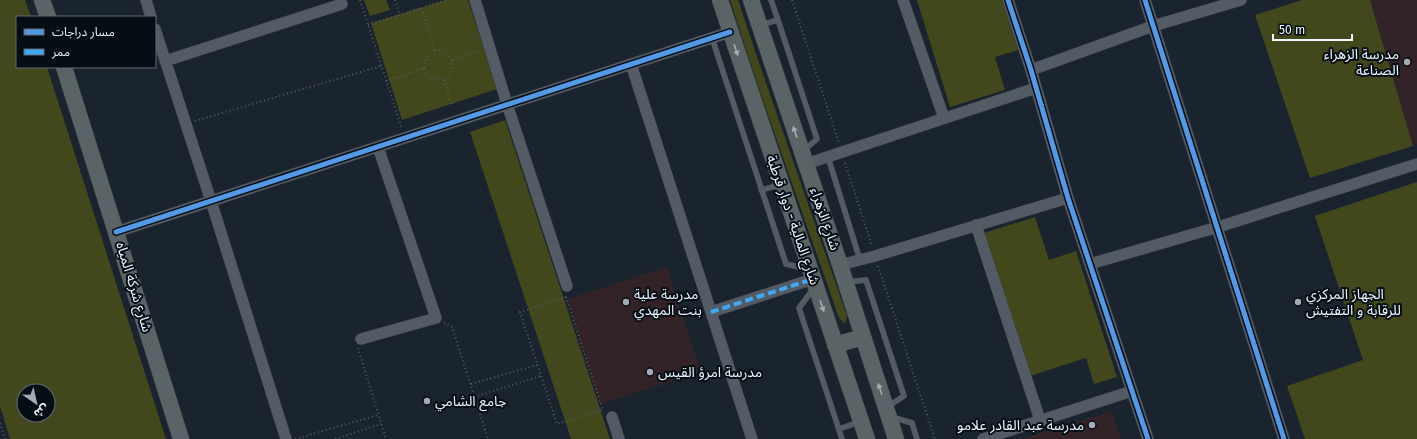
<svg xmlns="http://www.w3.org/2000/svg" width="1417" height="439" font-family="'Fira Sans','Noto Sans Arabic',sans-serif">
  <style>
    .education { fill: #332328 }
    .green { fill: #43471c; fill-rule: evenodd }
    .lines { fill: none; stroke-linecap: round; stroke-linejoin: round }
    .lane-casing { stroke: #394048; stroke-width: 6 }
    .street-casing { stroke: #394048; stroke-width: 12 }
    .secondary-casing { stroke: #394048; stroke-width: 17 }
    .path { stroke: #525b62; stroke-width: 2; stroke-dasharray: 1 3; stroke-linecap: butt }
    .lane { stroke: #535b64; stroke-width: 5.5 }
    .street { stroke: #535b64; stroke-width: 11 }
    .secondary { stroke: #5a6467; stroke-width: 16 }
    .quiet { stroke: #3fa9f5; stroke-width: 4; stroke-dasharray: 8 4; stroke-linecap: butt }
    .cycleway-casing { stroke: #050d15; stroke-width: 8 }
    .cycleway { stroke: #5399e6; stroke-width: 5 }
    .oneway { fill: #a4adb2 }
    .poi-dot { fill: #a3acb5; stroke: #050d15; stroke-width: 1.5 }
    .labels { text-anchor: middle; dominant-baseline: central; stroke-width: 4; stroke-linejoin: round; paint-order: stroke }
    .poi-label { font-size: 14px; fill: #eef6fe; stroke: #050d15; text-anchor: start }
    .street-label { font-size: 14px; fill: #eef6fe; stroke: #050d15 }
  </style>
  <rect width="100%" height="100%" fill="#19242e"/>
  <path class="education" d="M1370,0H1417V144L1413,146Z
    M667,267L701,372L600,404L567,299Z
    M1112,411L1121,439H1022Z"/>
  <path class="green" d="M0,0H25L31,17H17V67H47L166,439H10L0,406ZM24,391H48V415H24Z
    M364,0H386L390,10L370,16Z
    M446,0H468L497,89L402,120L371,23Z
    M730,0H738L758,60L847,316L845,324L839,318L758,86Z
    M917,0H1002L1018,50L995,57L1005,90L950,107Z
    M1302,0H1370L1413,146L1310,178L1255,15Z
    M505,120L610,439H571L470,132Z
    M1417,182V439H1305L1287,386L1363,360L1315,216Z
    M1035,217L1049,260L1076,251L1117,377L1094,384L1086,358L1030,376L984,233Z"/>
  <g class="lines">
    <defs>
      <path id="lane" d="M771,0L778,20
        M761,25L778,20L817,139L803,151
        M712,38L786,264L808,269
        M828,157L860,260
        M761,190L780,185
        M848,282L866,280L904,396L887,407
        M814,288L799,308L842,439
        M892,417L912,423L917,439
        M839,429L859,422"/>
      <path id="street" d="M146,0L151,17
        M475,0L507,104L567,286
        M903,0L944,118
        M1008,0L1031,70L1068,198L1148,439
        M1145,0L1284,439
        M155,29L211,201L286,439
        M165,61L342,4
        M631,64L752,439
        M1031,70L1153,26L1241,0
        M806,164L1036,88
        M976,225L1040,420
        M116,232L730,32
        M1090,264L1218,227L1417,164
        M840,265L875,256L1068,198
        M711,312L813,279
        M361,339L436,318L378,147
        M612,417L619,439
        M983,439L1132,391"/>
      <path id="secondary" d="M42,0L48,17
        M720,0L867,439
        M751,0L840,265L896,439
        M64,67L181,439
        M835,345L863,337"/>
    </defs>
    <use href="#lane" class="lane-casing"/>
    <use href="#street" class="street-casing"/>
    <use href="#secondary" class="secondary-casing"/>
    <path class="path" d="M360,0L402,129
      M395,0L400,14
      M792,0L839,143
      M421,8L435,50C443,50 447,54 452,60V72L444,80L452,104
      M368,25L446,0
      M452,60L479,51
      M424,68C429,78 434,80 444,80
      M386,81L424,68C423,61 428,53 435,50
      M195,121L381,66
      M845,163L872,246
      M878,266L935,439
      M566,297L520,312L557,424L602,410
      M566,297L603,411
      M444,323L452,327L488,439
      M358,348L386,439
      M471,384L537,365
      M474,397L541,376
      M0,423L5,439
      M295,439L378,415
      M335,439L381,424"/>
    <use href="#lane" class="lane"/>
    <use href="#street" class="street"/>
    <use href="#secondary" class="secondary"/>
    <path class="quiet" d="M711,312L813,279"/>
    <defs>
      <path id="cycleway" d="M1008,0L1031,70L1068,198L1148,439
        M1145,0L1284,439
        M116,232L730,32"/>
    </defs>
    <use href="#cycleway" class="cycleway-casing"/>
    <use href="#cycleway" class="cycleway"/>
  </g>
  <defs><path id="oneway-solid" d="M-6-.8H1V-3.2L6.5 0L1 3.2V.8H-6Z"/></defs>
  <g class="oneway">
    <use href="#oneway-solid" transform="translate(736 50) rotate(71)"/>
    <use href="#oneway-solid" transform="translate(795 132) rotate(-109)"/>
    <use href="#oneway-solid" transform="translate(822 306) rotate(71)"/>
    <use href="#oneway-solid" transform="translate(880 389) rotate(-108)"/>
  </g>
  <g class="poi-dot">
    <circle cx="1407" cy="62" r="4"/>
    <circle cx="626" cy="302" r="4"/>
    <circle cx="1298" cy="302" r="4"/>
    <circle cx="650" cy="372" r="4"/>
    <circle cx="427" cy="401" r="4"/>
    <circle cx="1092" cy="425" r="4"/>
  </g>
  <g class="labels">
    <g class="poi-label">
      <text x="1399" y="54" text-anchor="end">مدرسة الزهراء<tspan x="1399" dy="16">الصناعة</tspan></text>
      <text x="634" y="294">مدرسة علية<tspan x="634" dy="16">بنت المهدي</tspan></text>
      <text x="1306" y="294">الجهاز المركزي<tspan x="1306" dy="16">للرقابة و التفتيش</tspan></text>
      <text x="658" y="372">مدرسة امرؤ القيس</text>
      <text x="435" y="401">جامع الشامي</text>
      <text x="1084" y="425" text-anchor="end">مدرسة عبد القادر علامو</text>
    </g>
    <g class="street-label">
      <text transform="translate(825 219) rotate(71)">شارع الزهراء</text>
      <text transform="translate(793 220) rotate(71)">شارع المالية - دوار قرطبة</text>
      <text transform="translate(134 287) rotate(73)">شارع شركة المياه</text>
    </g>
  </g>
  <rect x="16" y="16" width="140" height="52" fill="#050d15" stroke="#626a72"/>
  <rect x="24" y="29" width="20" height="6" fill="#5399e6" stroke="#626a72"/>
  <text x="52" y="36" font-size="12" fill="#eef6fe">مسار دراجات</text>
  <rect x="24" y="49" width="20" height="6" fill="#3fa9f5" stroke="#626a72"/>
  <text x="52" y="56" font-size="12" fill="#eef6fe">ممر</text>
  <g transform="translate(36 403) rotate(146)"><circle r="19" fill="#050d15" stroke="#626a72"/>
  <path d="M0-3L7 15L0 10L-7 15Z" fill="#a3acb5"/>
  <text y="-6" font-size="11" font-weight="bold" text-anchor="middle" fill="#eef6fe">ش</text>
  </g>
  <path d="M1273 34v6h79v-6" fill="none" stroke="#eef6fe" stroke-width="2"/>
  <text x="1279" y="34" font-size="12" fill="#eef6fe" stroke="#050d15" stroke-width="3" paint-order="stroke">50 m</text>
</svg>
